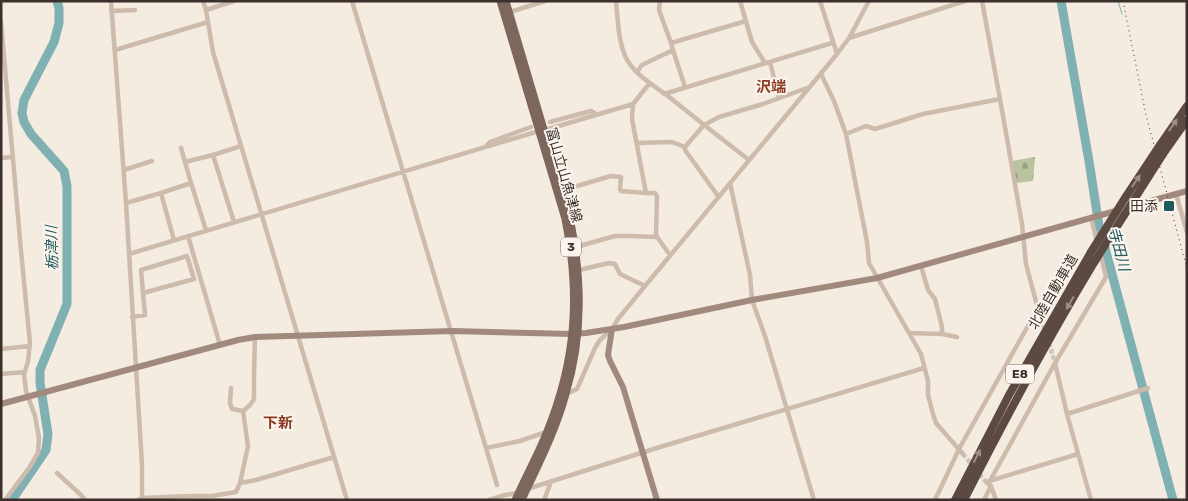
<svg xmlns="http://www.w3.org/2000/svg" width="1188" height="501" font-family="Rubik,'Noto Sans JP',sans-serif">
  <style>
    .cemetery { fill: url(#cemetery-stones) }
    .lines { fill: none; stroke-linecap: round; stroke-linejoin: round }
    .stream { stroke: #7fb0b2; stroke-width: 1 }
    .river { stroke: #7fb0b2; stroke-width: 9 }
    .street-tunnel { stroke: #cfc6bd; stroke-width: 4.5; stroke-dasharray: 4.5 2; stroke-linecap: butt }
    .street { stroke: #cdbbac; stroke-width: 4.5 }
    .secondary { stroke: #a18a7d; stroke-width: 6 }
    .primary { stroke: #7d675c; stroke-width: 7 }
    .highway { stroke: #5c4a42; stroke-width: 8 }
    .rail { stroke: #3b302b; stroke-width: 1; stroke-dasharray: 1 4; stroke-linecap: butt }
    .highway-bridge { stroke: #5c4a42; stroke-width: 8 }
    .oneway { fill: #9c8e87 }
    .poi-dot { fill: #1f5a5e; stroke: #fbf5ee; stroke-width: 2 }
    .labels { text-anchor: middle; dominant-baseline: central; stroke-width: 4; stroke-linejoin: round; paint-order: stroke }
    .shield { fill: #fbf5ee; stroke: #756b66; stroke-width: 1 }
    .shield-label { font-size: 12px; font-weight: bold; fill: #3b302b }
    .street-label { font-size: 14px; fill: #3b302b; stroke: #fbf5ee }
    .poi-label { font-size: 14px; fill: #3b302b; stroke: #fbf5ee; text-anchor: end }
    .neighbourhood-label { font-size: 15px; font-weight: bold; fill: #8c3b22; stroke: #fbf5ee }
    .water-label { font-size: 15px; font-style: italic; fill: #1f5a5e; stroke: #fbf5ee }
  </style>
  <defs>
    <pattern id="cemetery-stones" width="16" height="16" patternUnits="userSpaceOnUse" patternTransform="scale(1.25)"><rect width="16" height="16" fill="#b8c4a0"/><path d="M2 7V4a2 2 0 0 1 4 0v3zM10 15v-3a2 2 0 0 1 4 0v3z" fill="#97a083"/></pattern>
  </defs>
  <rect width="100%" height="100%" fill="#f4ebe1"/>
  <path class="cemetery" d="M1035,157L1033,181L1016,183L1012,161Z"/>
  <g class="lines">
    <path class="stream" d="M1118,1L1122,14"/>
    <path class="river" d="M1061,1L1089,161L1099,226L1173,500
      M12,500L46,450L48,434L40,383V370L67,304V186L64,171L31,134L24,122L22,113L24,100L54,42L59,23V8L57,1"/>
    <path class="street-tunnel" d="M1039,313L1045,331
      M1049,343L1055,363
      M963,454L986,482"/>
    <path class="street" d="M111,1L126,203L142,465V500
      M203,1L206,10
      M234,1L206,10L213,52L347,500
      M352,1L486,448L520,441L546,432
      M616,1C618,20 618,41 626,58C635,75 653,85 668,96C695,118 722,139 749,160
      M660,1L659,10L671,43
      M740,1L752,42L765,63
      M820,1L837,54
      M982,1L1000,99L1022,224L1026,264L1039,313
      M111,11L135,10
      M510,12L545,1
      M1,22L21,251L30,343L28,361L24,375L26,391L35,416L39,438L38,453L29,468L5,500
      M849,38L965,1
      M115,50L208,22
      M673,50L671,43L746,21
      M770,62L779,98
      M637,72L642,65L673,50L685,87
      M821,74L834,101L846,134L867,242L869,263L921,354L928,381V395L933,414L936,423L963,454
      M664,94L832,43
      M633,104L632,119L646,193H655L657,196L656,234L657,237L670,255
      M550,122L591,111L596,114
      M545,130L633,104L649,84
      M846,134L866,126L875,129L923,114L1000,99
      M637,143L672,142L685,147V150L718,196
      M487,145L490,142L531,127
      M685,147L704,125L719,117L763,104L807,88
      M181,148L185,162
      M1,158L12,157
      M124,170L152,161
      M191,183L185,162L213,155
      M730,183L750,275L752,300L765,336L814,500
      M560,191L611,176L621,177L620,189L621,191L646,193
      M161,193L191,183L206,230
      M1176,194L1187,232
      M126,203L161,193L174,240
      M1091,217L1097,242
      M234,222L213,155L241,146
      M188,236L220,345
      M576,247L615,236H630L657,237
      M129,254L539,131
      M187,256L194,279L143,293L141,270Z
      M921,266L928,290L935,299L942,327V334L957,337
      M579,270L609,263L615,264L620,274L645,286
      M132,317L145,315L143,293
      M909,333L942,334
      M1,349L30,346
      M1055,363L1067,414L1091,500
      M1,374L25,372
      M231,388L230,403L232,409L243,411L248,446L240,483
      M566,394L577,389L595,348L600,340L612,329L618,319L645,286L837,54L849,38L869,1
      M243,411L250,405L254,399V372L255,337
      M1067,414L1148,388
      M486,448L497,485
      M57,473L81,495L85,500
      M991,479L1055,363L1106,277L1100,252
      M527,489L660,447L924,368
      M138,500L142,498L191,496H212L236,492L240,483L256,480L334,457
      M489,500L505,495L518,493
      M544,500L551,482
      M935,500L959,449L1038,308
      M984,500L991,486
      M996,500L991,486L986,482L1078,454"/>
    <path class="secondary" d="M1129,207L1187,191
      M612,329L608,355L610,361L623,387L657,500
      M1,404L238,340L255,337L452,331L572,334L586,333L624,327L752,300L877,278L1119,210"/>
    <path class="primary" d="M500,1L565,219C580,295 576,359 547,431C538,454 525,477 515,500
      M506,1L570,217C582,277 584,334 566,394C556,431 538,466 522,500"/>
    <path class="highway" d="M1160,145L1187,106
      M1163,154L1187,120
      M955,500L1009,395L1091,252
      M964,500C1005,419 1048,339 1095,261"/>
    <path class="rail" d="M1123,1L1146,115L1187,269"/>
    <path class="highway-bridge" d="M1091,252L1125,198L1160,145
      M1095,261L1163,154"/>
  </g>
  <defs><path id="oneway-solid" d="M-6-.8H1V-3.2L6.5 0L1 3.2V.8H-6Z" transform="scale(1.25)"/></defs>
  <g class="oneway">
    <use href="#oneway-solid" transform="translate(1173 125) rotate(-56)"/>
    <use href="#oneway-solid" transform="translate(1136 181) rotate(-56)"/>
    <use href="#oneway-solid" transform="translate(1070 303) rotate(121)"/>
    <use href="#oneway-solid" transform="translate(977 456) rotate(-63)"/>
  </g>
  <rect class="poi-dot" x="1163" y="200" width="12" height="12" rx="2.5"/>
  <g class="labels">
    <g class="shield">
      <rect x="561" y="237.5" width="20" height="19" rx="4"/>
      <rect x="1006" y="364.5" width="28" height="19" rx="4"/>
    </g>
    <g class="shield-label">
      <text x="571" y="247">3</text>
      <text x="1020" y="374">E8</text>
    </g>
    <g class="street-label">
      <text transform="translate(564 175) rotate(74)">富山立山魚津線</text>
      <text transform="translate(1053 292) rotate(-60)">北陸自動車道</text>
    </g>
    <g class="poi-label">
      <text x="1158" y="206">田添</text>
    </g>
    <g class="neighbourhood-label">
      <text x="771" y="87">沢端</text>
      <text x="278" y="423">下新</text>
    </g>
    <g class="water-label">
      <text transform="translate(52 248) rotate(-91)">栃津川</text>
      <text transform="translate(1119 249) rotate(75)">寺田川</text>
    </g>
  </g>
  <rect width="1188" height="501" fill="none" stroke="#3b302b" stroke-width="5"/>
</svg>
